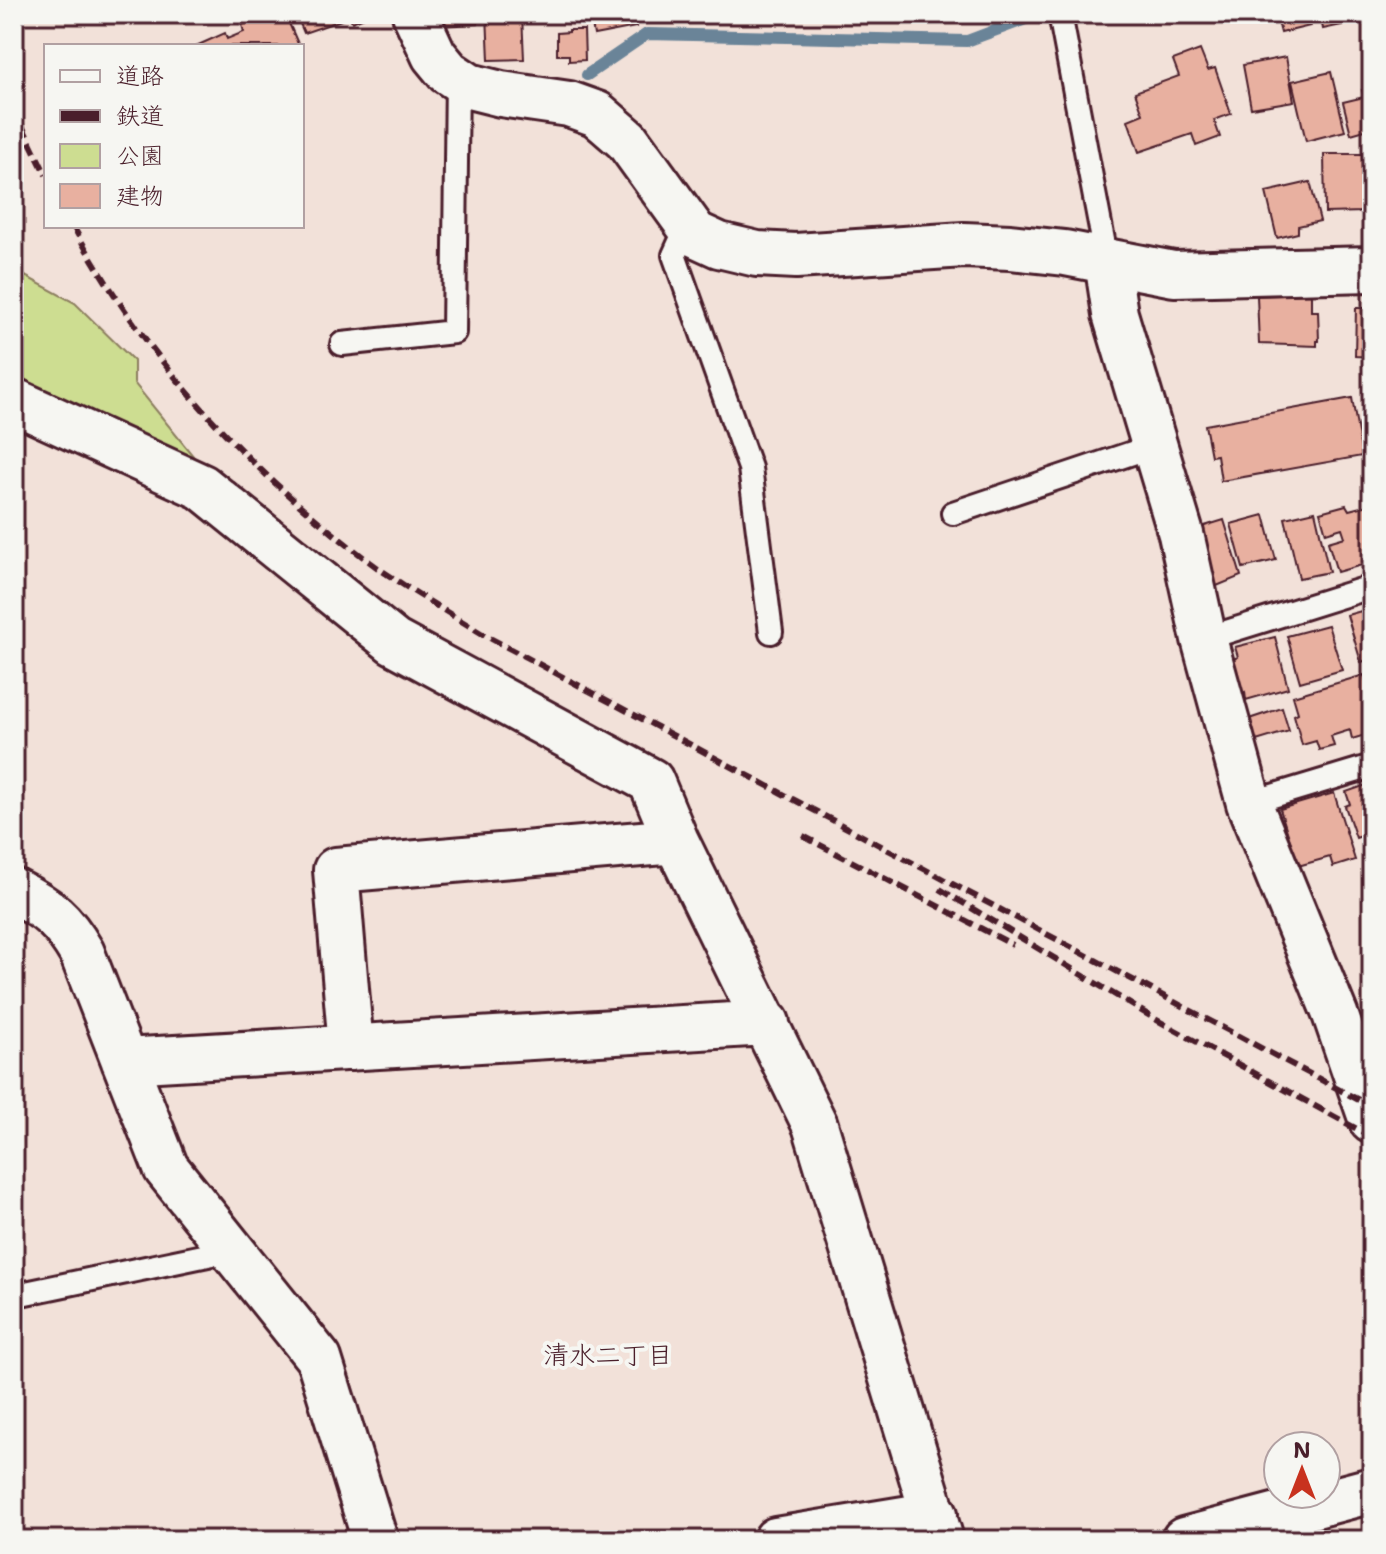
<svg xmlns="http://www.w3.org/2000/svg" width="1386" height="1554" font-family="'Shantell Sans','Klee One',sans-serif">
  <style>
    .green { fill: #cddd91; stroke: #8c7e5e; stroke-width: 2 }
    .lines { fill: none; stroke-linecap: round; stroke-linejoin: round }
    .stream { stroke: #6a8498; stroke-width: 12 }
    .building { fill: #e8b0a0; stroke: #4a1f2b; stroke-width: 2 }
    .service-casing { stroke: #4a1f2b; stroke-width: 28 }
    .minor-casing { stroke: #4a1f2b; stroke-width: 50 }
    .service { stroke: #f6f6f2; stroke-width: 22 }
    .minor { stroke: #f6f6f2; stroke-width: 44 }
    .rail { stroke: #4a1f2b; stroke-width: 6; stroke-dasharray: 12 6; stroke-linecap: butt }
    .labels { text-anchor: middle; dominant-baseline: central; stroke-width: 8; stroke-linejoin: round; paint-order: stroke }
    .neighbourhood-label { font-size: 26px; fill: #4a1f2b; stroke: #f6f6f2 }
  </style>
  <rect width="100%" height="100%" fill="#f2e1d9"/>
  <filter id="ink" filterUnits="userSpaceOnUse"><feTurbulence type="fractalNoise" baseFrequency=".0125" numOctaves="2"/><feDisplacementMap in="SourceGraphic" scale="16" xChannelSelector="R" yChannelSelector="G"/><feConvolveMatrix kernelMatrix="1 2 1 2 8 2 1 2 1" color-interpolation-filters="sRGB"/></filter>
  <g filter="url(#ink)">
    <path class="green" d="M14,270L75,303L134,361V383L202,467L14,378Z"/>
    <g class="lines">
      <path class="stream" d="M587,75L647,34L967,41L1039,14"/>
    </g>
    <path class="building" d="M285,14L299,46H196L225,33L227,39L244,32L242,25L263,17L266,22Z
      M296,14H372L352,22L350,17L304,33Z
      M437,14H477L478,24L438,26Z
      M487,14L522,15L524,59L489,60Z
      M548,14H582L583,22L548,20Z
      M590,14H645L634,16L636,27L594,35Z
      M662,14H698L699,16L664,22Z
      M1276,14H1315L1317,20L1309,22L1310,26L1281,33Z
      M1320,14H1356L1349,15L1351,23L1323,29Z
      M569,30H584L585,60L569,61V55H557V33L569,32Z
      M1200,50L1208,70L1215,68L1231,114L1214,120L1220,137L1196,146L1192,134L1139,152L1128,120L1143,114L1135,92L1179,76L1173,60Z
      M1286,57L1294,101L1251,108L1243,65Z
      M1331,72L1345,131L1306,141L1292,81Z
      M1372,88V128L1351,134L1343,102L1364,97L1362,90Z
      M1324,154H1362L1364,212L1325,213Z
      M1368,163H1372V221H1369Z
      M1310,182L1320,221L1298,226V233L1277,238L1266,192Z
      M1311,294V311H1318L1319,341H1317V346L1259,344L1257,296Z
      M1356,308H1372V357L1355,356Z
      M1352,398L1362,456L1221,481L1217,455L1211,456L1205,425Z
      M1372,504V551L1366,553L1369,563L1337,572L1328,542L1345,537L1342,528L1326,533L1320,512L1346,505L1349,510Z
      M1315,511L1329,572L1299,578L1285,518Z
      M1264,515L1276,560L1243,568L1231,524Z
      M1224,520L1241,576L1207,590L1198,528Z
      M1372,608V659L1361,662L1347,615Z
      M1328,625L1342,670L1300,682L1287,636Z
      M1275,637L1288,688L1246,700L1245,692L1240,694L1231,660L1238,657L1235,647Z
      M1364,675L1372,701V733L1352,739L1350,730L1331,736L1334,746L1319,750L1316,741L1302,745L1294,715L1298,713L1293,696Z
      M1282,708L1289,731L1253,742L1246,720Z
      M1372,783V838L1370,833L1356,838L1345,806L1350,804L1346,792Z
      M1334,793L1355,860L1333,867L1330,857L1298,866L1280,809Z"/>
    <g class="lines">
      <defs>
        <path id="service" d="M1060,14L1107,261
          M688,224L674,255L750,468L771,632
          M342,344L454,332L457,78
          M953,513L1156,445
          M1204,639L1361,590
          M1249,803L1372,766
          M16,1295L232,1250"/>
        <path id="minor" d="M415,14L434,55L448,72L469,86L501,94L569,104L597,114L627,140L695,234L719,245L757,254L796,256L964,245L1010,247L1065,253L1174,274L1372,269
          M1107,261L1115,314L1181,534L1204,639L1249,803L1335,1014L1372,1121
          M14,401L202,487L394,642L651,781L676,841L815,1125L941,1540
          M14,891C48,908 63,920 82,953L166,1168L319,1359L375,1540
          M351,1048L336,870L676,841
          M124,1061L767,1023
          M776,1540L935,1514
          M1184,1540L1372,1490"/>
      </defs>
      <use href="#service" class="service-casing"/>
      <use href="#minor" class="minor-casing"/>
      <use href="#service" class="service"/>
      <use href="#minor" class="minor"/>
      <path class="rail" d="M14,109L46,175
        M73,226C148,363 253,476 378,568C413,592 450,614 486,636L1372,1107
        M803,836L1013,945
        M940,889L1155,1019L1372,1137"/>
    </g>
  </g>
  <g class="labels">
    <g class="neighbourhood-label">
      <text x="608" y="1354">清水二丁目</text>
    </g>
  </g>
  <rect width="1386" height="1554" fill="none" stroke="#f6f6f2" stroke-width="48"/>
  <rect x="24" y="24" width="1338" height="1506" fill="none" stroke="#4a1f2b" stroke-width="3" filter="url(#ink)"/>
  <rect x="44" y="44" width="260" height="184" fill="#f6f6f2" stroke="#b1a0a2" stroke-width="2"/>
  <rect x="60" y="70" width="40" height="12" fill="#f6f6f2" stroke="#b1a0a2" stroke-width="2"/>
  <text x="116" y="84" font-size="24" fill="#4a1f2b">道路</text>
  <rect x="60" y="110" width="40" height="12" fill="#4a1f2b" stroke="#b1a0a2" stroke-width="2"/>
  <text x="116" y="124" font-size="24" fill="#4a1f2b">鉄道</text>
  <rect x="60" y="144" width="40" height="24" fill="#cddd91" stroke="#b1a0a2" stroke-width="2"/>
  <text x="116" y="164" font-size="24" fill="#4a1f2b">公園</text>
  <rect x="60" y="184" width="40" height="24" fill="#e8b0a0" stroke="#b1a0a2" stroke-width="2"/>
  <text x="116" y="204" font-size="24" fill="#4a1f2b">建物</text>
  <g transform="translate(1302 1470)"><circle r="38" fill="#f6f6f2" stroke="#b1a0a2" stroke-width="2"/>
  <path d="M0-6L14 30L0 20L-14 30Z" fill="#c8321e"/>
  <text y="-12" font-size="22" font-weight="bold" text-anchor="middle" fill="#4a1f2b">N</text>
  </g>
</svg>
